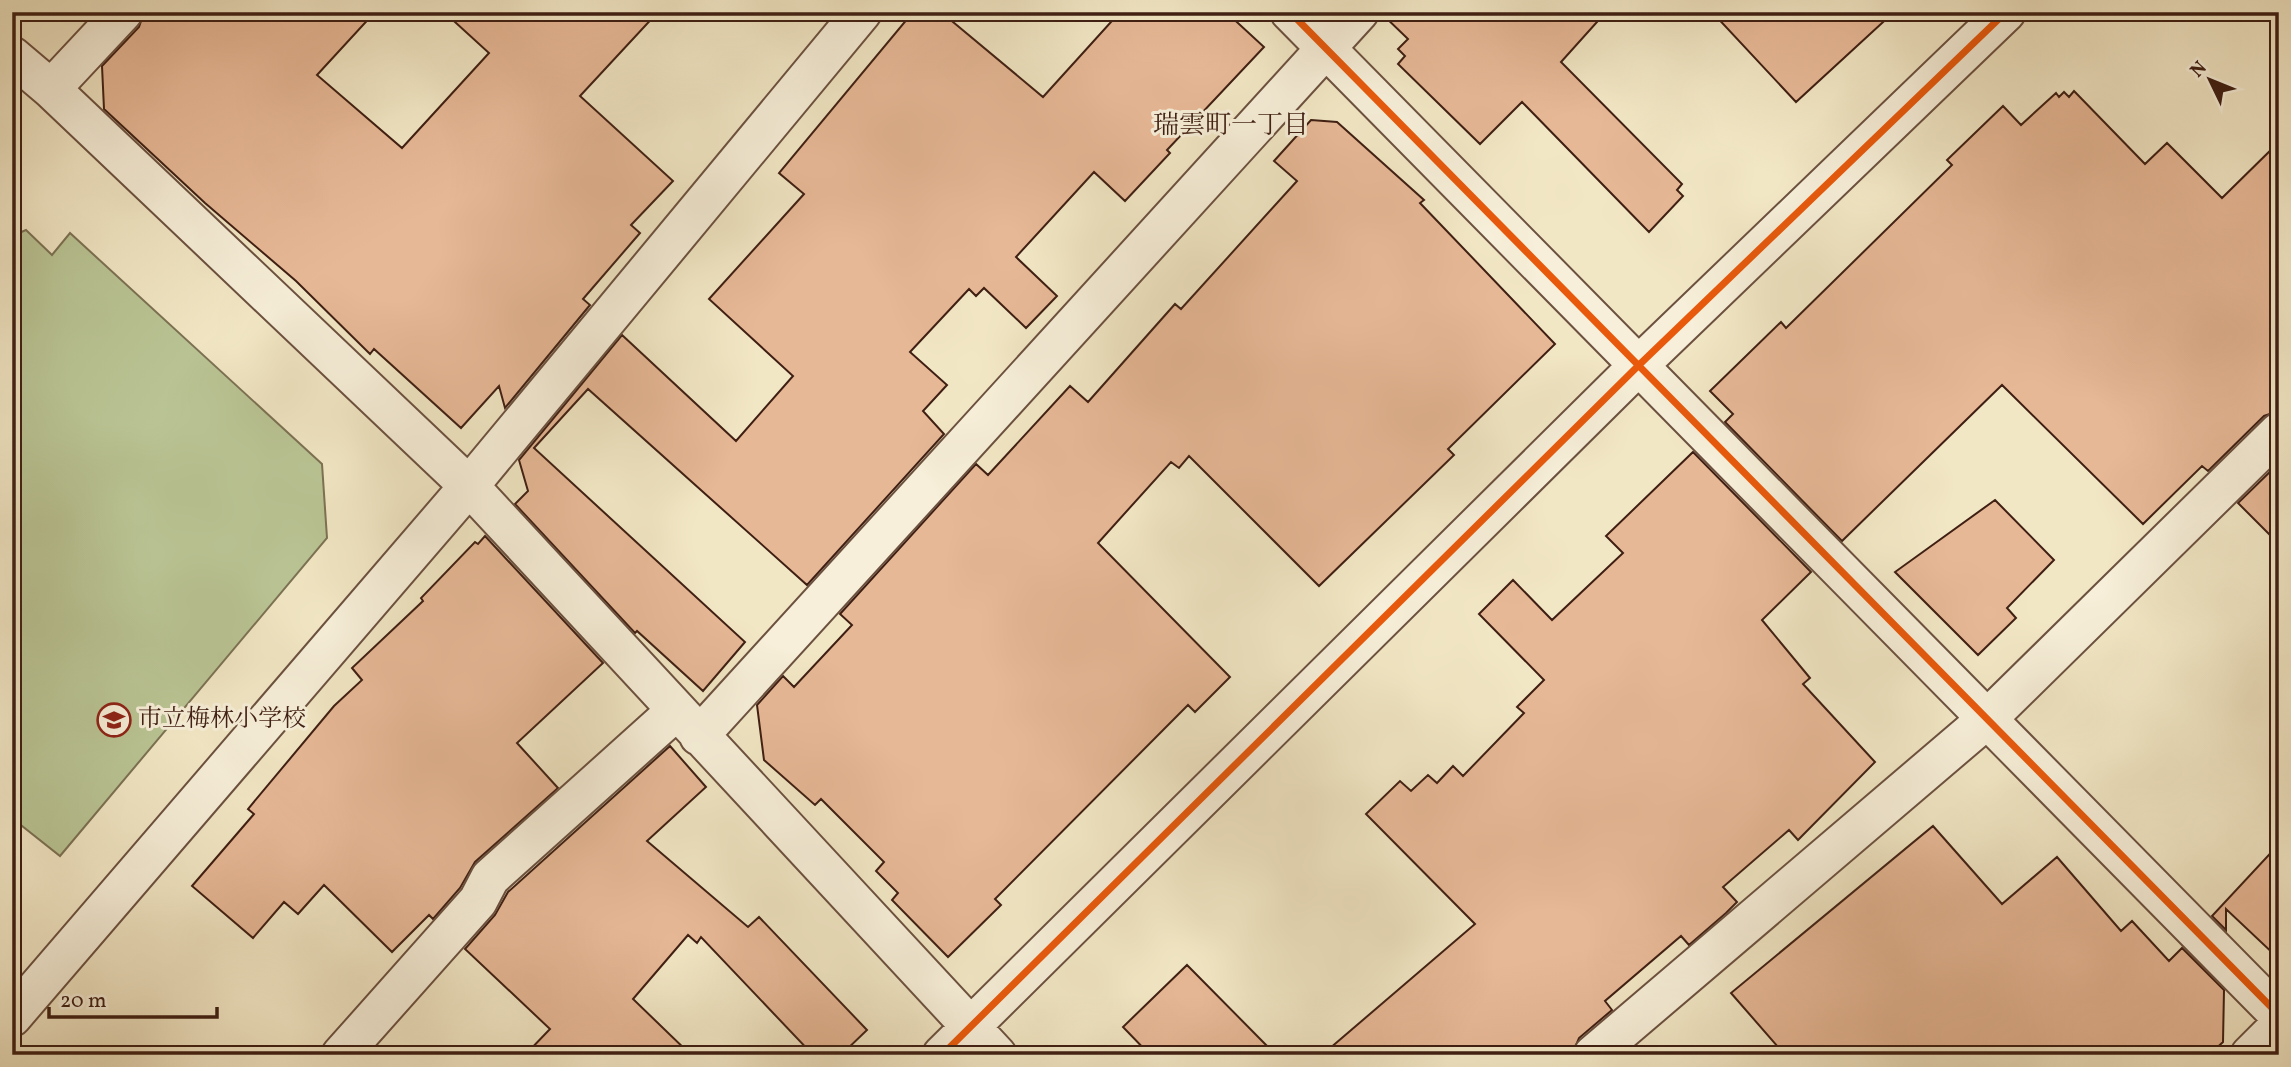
<svg xmlns="http://www.w3.org/2000/svg" width="2291" height="1067" font-family="Vollkorn,'Noto Serif JP',serif">
  <style>
    .green { fill: #bac595; stroke: #7c7254; stroke-width: 2 }
    .building { fill: #e7b896; stroke: #3f1f13; stroke-width: 2 }
    .lines { fill: none; stroke-linecap: round; stroke-linejoin: round }
    .minor-casing { stroke: #6c5140; stroke-width: 42 }
    .minor { stroke: #f7efd9; stroke-width: 38 }
    .cycleway-casing { stroke: #f7efd9; stroke-width: 11 }
    .cycleway { stroke: #e8590c; stroke-width: 7 }
    .labels { text-anchor: middle; dominant-baseline: central; stroke-width: 6; stroke-linejoin: round; paint-order: stroke }
    .poi-label { font-size: 24px; fill: #3f1f13; stroke: #f7efd9; text-anchor: start }
    .neighbourhood-label { font-size: 26px; fill: #3f1f13; stroke: #f7efd9 }
  </style>
  <rect width="100%" height="100%" fill="#f2e7c5"/>
  <filter id="stains"><feTurbulence type="fractalNoise" baseFrequency=".00286" numOctaves="4"/><feColorMatrix values="0 0 0 0 .2 0 0 0 0 .09 0 0 0 0 .02 0 0 0 .5 -.17"/></filter>
  <radialGradient id="worn" r=".72"><stop offset=".6" stop-color="#630" stop-opacity="0"/><stop offset="1" stop-color="#630" stop-opacity=".3"/></radialGradient>
  <path class="green" d="M26,230L52,255L70,233L322,464L327,538L60,856L12,818V236Z"/>
  <path class="building" d="M144,12H375L317,75L402,148L489,53L444,12H658L580,96L673,181L631,225L640,233L583,299L590,305L505,408L499,386L461,428L374,349L370,354L296,281L205,203L104,109L102,66L139,27Z
    M913,12H941L1043,97L1120,12H1226L1264,47L1167,150L1170,153L1125,201L1094,172L1016,257L1057,296L1026,328L984,288L976,296L969,289L910,352L947,385L923,411L944,434L807,585L588,389L534,448L745,642L703,691L637,631L635,633L515,504L528,491L519,460L622,335L736,441L793,376L709,299L804,194L779,173Z
    M1380,12H1606L1561,62L1682,184L1677,190L1683,196L1649,232L1522,102L1480,144L1398,64L1405,56L1398,49L1408,39Z
    M1712,12H1894L1796,102Z
    M2074,91L2145,164L2167,143L2222,198L2279,142V411L2264,416L2208,471L2202,466L2143,524L2002,385L1842,541L1725,422L1733,414L1710,391L1781,322L1786,328L1952,165L1947,160L2003,106L2021,125L2056,93L2059,97L2064,92L2069,97Z
    M1311,120L1337,122L1424,200L1420,203L1555,344L1448,449L1454,455L1319,586L1189,456L1179,468L1171,462L1098,543L1230,677L1195,712L1188,705L995,899L1001,905L948,957L892,900L898,893L876,871L884,862L821,799L815,805L764,760L757,705L783,676L794,687L852,625L840,614L976,464L988,475L1070,386L1088,402L1175,304L1181,309L1297,181L1274,161Z
    M1693,452L1811,572L1762,620L1810,678L1803,684L1875,762L1798,840L1789,830L1723,887L1737,902L1726,913L1689,945L1681,936L1605,1001L1612,1010L1579,1038L1572,1055H1322L1475,924L1366,814L1400,781L1411,791L1428,775L1437,783L1453,766L1463,776L1524,713L1517,707L1544,680L1479,614L1513,580L1552,620L1623,553L1606,536Z
    M2279,463V544L2238,503Z
    M1995,500L2054,560L2007,608L2016,618L1978,655L1895,572Z
    M485,536L603,663L517,743L558,788L475,862L460,888L433,919L429,915L392,952L324,885L298,914L284,902L253,938L192,886L254,814L248,809L334,706L362,680L352,668L423,601L421,598L475,542L478,544Z
    M670,746L706,787L647,841L748,927L759,917L867,1030L841,1055H813L701,937L697,943L688,935L633,999L691,1055H525L550,1029L465,949L495,915L508,892Z
    M1933,826L2002,904L2057,857L2121,931L2132,921L2169,961L2182,948L2224,990L2223,1042L2209,1055H1785L1731,993Z
    M2279,844V959L2226,909V930L2212,916Z
    M1187,965L1276,1055H1150L1123,1027Z"/>
  <g class="lines">
    <defs>
      <path id="minor" d="M1290,12L2279,1015
        M12,56L51,89L469,486L997,1055
        M51,89L123,12
        M699,736L1359,12
        M12,1017L469,486L862,12
        M341,1055L478,901L490,878L676,711
        M942,1055L1639,365L2006,12
        M1593,1055L1987,719L2279,432
        M2250,1055L2279,1026"/>
    </defs>
    <use href="#minor" class="minor-casing"/>
    <use href="#minor" class="minor"/>
    <defs>
      <path id="cycleway" d="M1290,12L2279,1015
        M942,1055L1639,365L2006,12"/>
    </defs>
    <use href="#cycleway" class="cycleway-casing"/>
    <use href="#cycleway" class="cycleway"/>
  </g>
  <defs>
    <symbol id="school-ring" viewBox="-11 -11 22 22"><circle r="9.5" fill="#f7efd9" stroke="#8f2418" stroke-width="1.5"/><path d="M0-5L7-2L0 1L-7-2ZM-4 1L0 2.5L4 1V4Q0 6-4 4Z" fill="#8f2418"/></symbol>
  </defs>
  <g fill-rule="evenodd">
    <use href="#school-ring" x="95" y="701" width="38" height="38"/>
  </g>
  <g class="labels">
    <g class="poi-label">
      <text x="138" y="720">市立梅林小学校</text>
    </g>
    <g class="neighbourhood-label">
      <text x="1231" y="126">瑞雲町一丁目</text>
    </g>
  </g>
  <rect width="2291" height="1067" fill="none" stroke="#f2e7c5" stroke-width="42"/>
  <rect x="14" y="14" width="2263" height="1039" fill="none" stroke="#3f1f13" stroke-width="3.5"/>
  <rect x="21" y="21" width="2249" height="1025" fill="none" stroke="#3f1f13" stroke-width="2"/>
  <g transform="translate(2210 80) rotate(313)" stroke="#f7efd9" stroke-width="5" paint-order="stroke">
  <path d="M0-5L12 26L0 18L-12 26Z" fill="#3f1f13"/>
  <text y="-10" font-size="19" font-weight="bold" text-anchor="middle" fill="#3f1f13">N</text>
  </g>
  <path d="M49 1007v10h168v-10" fill="none" stroke="#3f1f13" stroke-width="3.5"/>
  <text x="60" y="1007" font-size="21" fill="#3f1f13" stroke="#f7efd9" stroke-width="5" paint-order="stroke">20 m</text>
  <rect width="100%" height="100%" filter="url(#stains)"/>
  <rect width="100%" height="100%" fill="url(#worn)"/>
</svg>
